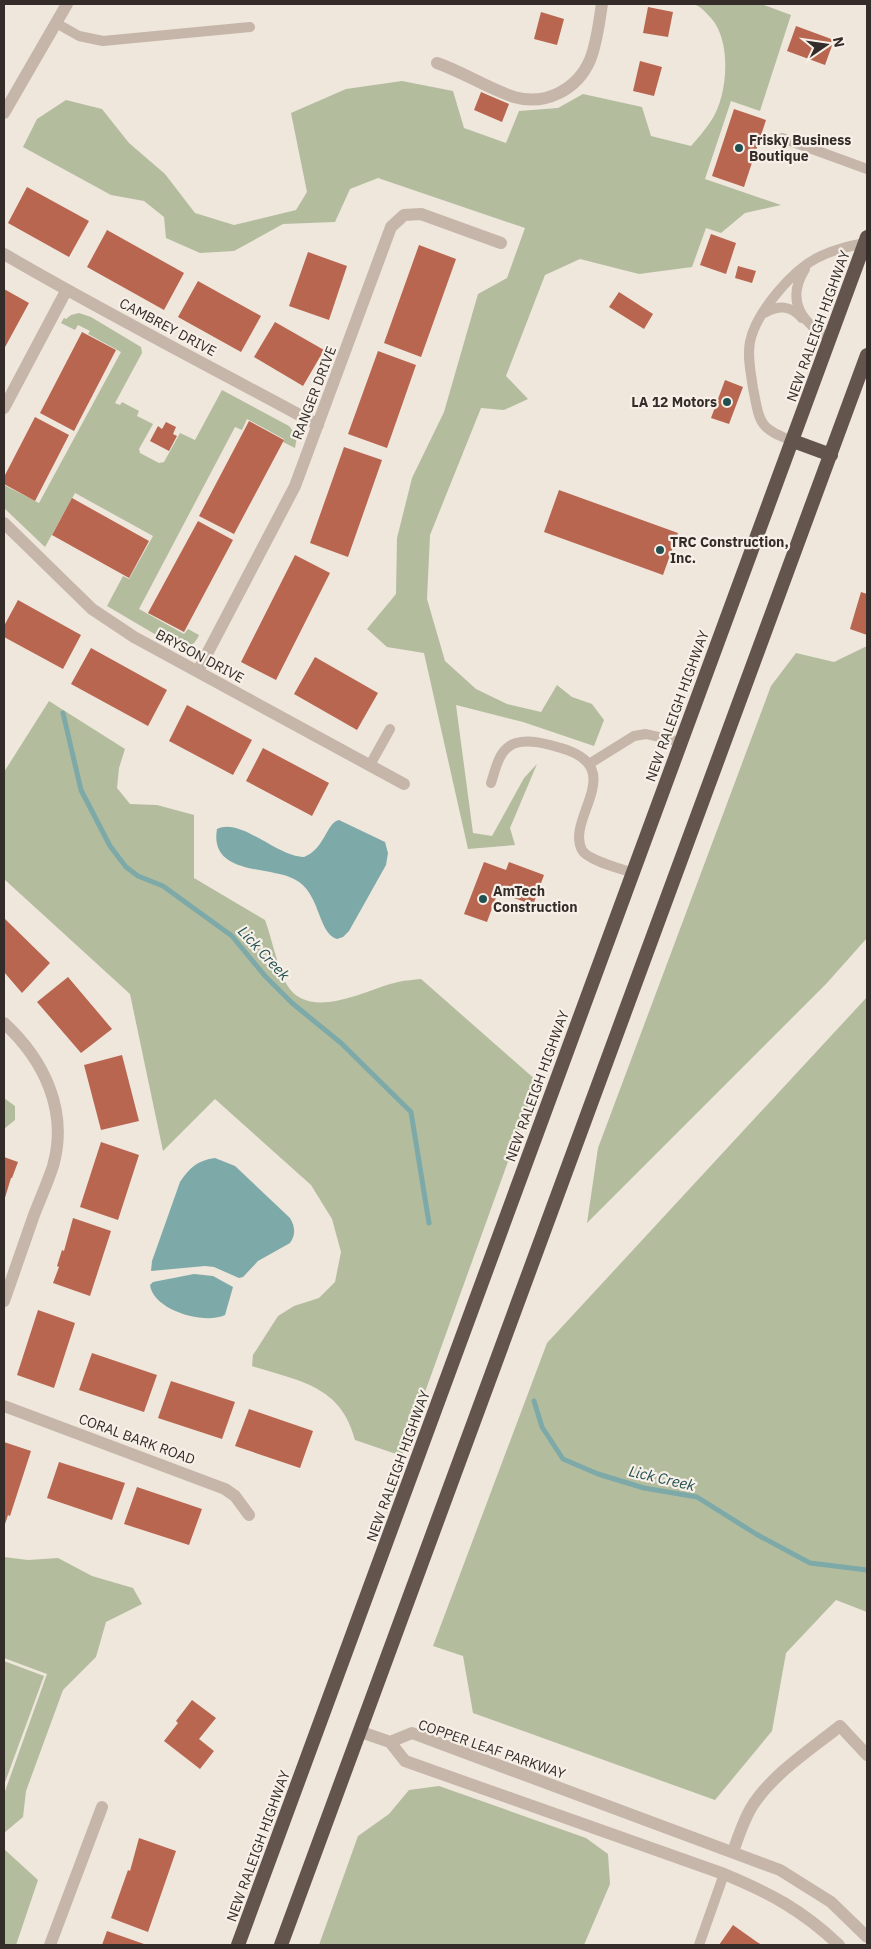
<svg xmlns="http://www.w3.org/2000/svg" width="871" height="1949" font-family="'IBM Plex Sans',sans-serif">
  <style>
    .green { fill: #b3bd9e }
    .water { fill: #7ea9a9 }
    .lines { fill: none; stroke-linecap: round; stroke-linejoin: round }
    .stream { stroke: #7ea9a9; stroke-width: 5 }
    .building { fill: #b96650 }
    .service { stroke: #c6b5a9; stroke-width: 10 }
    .minor { stroke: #c6b5a9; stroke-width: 12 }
    .tertiary { stroke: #c6b5a9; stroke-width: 12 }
    .trunk { stroke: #64544e; stroke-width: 14 }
    .poi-dot { fill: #225051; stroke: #f7f0e8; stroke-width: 2 }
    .labels { text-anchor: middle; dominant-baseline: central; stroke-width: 4.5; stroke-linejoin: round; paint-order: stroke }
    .poi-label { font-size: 14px; font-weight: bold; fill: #342c28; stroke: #f7f0e8; text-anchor: start }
    .street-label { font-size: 14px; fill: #342c28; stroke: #f7f0e8 }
    .water-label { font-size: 15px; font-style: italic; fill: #225051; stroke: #f7f0e8 }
  </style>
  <rect width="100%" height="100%" fill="#efe6dc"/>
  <path class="green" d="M693,4H761L791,15L760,111L731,101L705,179L781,205L745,213L721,233L706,228L692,267L639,274L580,259L545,275L506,376L528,399L504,410L481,408L430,535L427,599L445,661L476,689L507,704L541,712L557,685L572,697L592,704L604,720L594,746L523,722L456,705L473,833L492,836L524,778L537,764L510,828L515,845L468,849L424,653L387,647L367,629L396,594L397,538L412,478L444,412L478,294L507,278L525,228L378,178L350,189L335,222L283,224L234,251L200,253L166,238L164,217L144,201L111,195L23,147L37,119L66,100L102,109L129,143L165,174L195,213L234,225L296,210L307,192L291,113L346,89L402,81L453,91L464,128L506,143L519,111L558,108L583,94L642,107L651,136L691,146C698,138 705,130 711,121C728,96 732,41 711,18C705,12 701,6 693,4Z
    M79,313L91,317L141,347L142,353L115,403L120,405L122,402L139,411L137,416L153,424L139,449L140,453L159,463L164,462L180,433L195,440L222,390L289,426L297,436L295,448L283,442L284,439L247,419L242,430L235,427L139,609L184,634L188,629L199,635C194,646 186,651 175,646L107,606L123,576L129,579L153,536L75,493L45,547L4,508V485L39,503L121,352L88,334L90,331L78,325L75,330L61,323L64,318L66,319L71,315Z
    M867,646V938L826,984L587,1223L598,1148L771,686L796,653L834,662Z
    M49,701L125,749L119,768L117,788L130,804L157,805L194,815V878L265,920C271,936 279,972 287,985C310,1023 369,988 398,982C406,980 414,980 421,979L537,1081L402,1456L355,1440C341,1385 299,1381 252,1366L253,1355L278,1316L294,1306L319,1298L335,1282L341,1252L332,1219L311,1185L215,1099L163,1151L130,994L4,879V772Z
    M867,997V1612L836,1600L786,1653L772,1731L715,1800L473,1713L463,1656L433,1646L547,1343Z
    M4,1098L15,1106V1120L4,1129Z
    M4,1557L28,1560L58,1558L92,1576L133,1588L142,1604L106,1622L96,1657L63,1690L26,1791L23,1817L4,1833V1794L47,1674L4,1658Z
    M4,1661L44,1676L4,1785Z
    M439,1786L586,1838L608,1854L610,1884L584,1945H319L358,1836L389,1814L409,1790Z
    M4,1849L38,1880L16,1945H4Z"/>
  <path class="water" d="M339,820L385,842L388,853L386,865L349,931L343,937L337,939C317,933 321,892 294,879C269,866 209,875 217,829C241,817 277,857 304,857C325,849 326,823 339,820Z
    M215,1158L235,1166L290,1218C295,1226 296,1235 290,1243L258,1261L243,1277L239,1278L214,1267L205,1266L151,1271L152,1261L180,1182C189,1168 198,1160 215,1158Z
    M194,1274L213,1276L233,1287L225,1315C204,1325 153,1310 150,1285L153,1282Z"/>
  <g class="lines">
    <path class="stream" d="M63,713L81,790L110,846L126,867L138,876L163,886L232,936L265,976L292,1003L341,1043L411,1112L429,1223
      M534,1401L542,1427L563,1459L598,1474L644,1488L697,1497L756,1534L810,1563L867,1570"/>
  </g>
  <path class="building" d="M648,7L673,12L668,37L643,33Z
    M541,12L564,19L557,45L534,39Z
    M796,26L834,40L825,65L787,51Z
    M640,61L662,67L654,96L633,91Z
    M481,92L509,104L502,122L474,110Z
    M734,109L766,120L744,187L712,176Z
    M27,187L89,221L69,257L8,223Z
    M107,230L184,273L164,310L87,267Z
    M711,234L736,243L726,274L700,265Z
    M419,245L456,259L421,357L384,343Z
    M308,252L347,266L329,320L289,306Z
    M738,266L756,271L752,283L735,278Z
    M198,281L261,316L241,352L178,317Z
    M4,289L29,303L4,349Z
    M619,292L653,314L644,329L609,307Z
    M275,322L324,350L303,386L254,357Z
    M82,332L116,350L74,431L40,413Z
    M378,351L416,365L387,448L348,434Z
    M725,380L743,387L729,424L711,418Z
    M35,417L69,435L35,501L4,484V477Z
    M249,421L284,440L234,534L199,516Z
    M166,422L176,427L173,434L177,436L169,451L150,441L158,426L162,429Z
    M344,447L382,460L348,557L310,543Z
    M559,490L678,533L663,575L544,532Z
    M72,498L149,541L129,578L52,535Z
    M198,521L233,540L184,632L148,613Z
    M295,555L330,573L276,680L241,662Z
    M861,592L867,594V635L850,629Z
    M18,600L81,635L63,669L4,637V626Z
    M91,648L167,690L148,726L71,684Z
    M315,657L378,693L357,730L294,694Z
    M187,705L252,740L233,775L169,741Z
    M263,748L329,783L312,816L246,781Z
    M484,862L506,870L509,862L544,875L533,905L498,892L487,922L464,914Z
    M4,918L50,963L22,993L4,972Z
    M68,977L112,1029L81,1053L37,1002Z
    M122,1055L139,1121L101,1130L84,1065Z
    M101,1142L139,1155L118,1220L80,1207Z
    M4,1157L18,1162L12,1178H11L4,1201Z
    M73,1218L111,1231L90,1296L53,1283L59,1267L57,1266L62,1250L64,1251Z
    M38,1310L75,1323L54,1388L17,1375Z
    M92,1353L157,1375L144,1412L79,1390Z
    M171,1381L235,1402L222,1439L158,1418Z
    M249,1409L313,1431L300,1468L235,1446Z
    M4,1442L31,1451L10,1516L8,1515L4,1527Z
    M59,1462L125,1483L112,1520L47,1498Z
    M137,1487L202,1509L189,1545L124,1524Z
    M192,1700L216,1718L199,1739L214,1751L200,1769L164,1741L178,1723L176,1721Z
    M139,1838L176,1851L148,1932L111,1918L128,1870L130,1871Z
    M733,1925L757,1942L762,1945H719Z
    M107,1931L144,1944L143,1945H102Z"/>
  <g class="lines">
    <path class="service" d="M56,23L79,36L103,41L250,27
      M782,138L867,169
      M805,269C785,301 802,323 831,339
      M764,313C779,305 790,305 802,318
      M793,441C758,428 760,423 753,388C751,373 747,357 750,342C756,312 794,268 821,256C835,249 850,246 865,243
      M589,764L634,736L646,734L681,742
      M370,765L390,729
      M491,783C496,768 499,748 516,743C531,739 546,744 561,748C630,768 565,818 582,850C587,860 622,869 633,873
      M699,1945L724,1874"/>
    <path class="minor" d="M437,63C463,72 487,88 514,97C545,106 577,90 590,60C597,43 599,23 602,4
      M4,254C107,314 213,368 318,425
      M4,408L66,291
      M4,523L92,609L134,637L404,784
      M198,671L295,486L391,227L404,215L421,214L501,243
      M4,1023C43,1059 69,1110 53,1166C48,1182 40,1199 34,1215C24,1244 14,1273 4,1301
      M4,1406L225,1489L235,1496L249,1515
      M361,1732L390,1742
      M390,1742L412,1733L780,1870L831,1902L867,1937
      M390,1742L405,1761L724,1874C770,1893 802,1910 839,1945
      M733,1852C738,1837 743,1822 751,1808C771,1775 810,1750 840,1726L867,1755
      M50,1945L102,1807"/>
    <path class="tertiary" d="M4,113L67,4"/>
    <path class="trunk" d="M793,441L831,455
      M238,1945L867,237
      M281,1945L867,355"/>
  </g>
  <g class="poi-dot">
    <circle cx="739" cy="148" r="5"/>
    <circle cx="727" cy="402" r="5"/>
    <circle cx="660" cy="550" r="5"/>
    <circle cx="483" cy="899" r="5"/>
  </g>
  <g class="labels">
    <g class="poi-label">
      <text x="749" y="140">Frisky Business<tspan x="749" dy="16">Boutique</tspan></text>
      <text x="717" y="402" text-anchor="end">LA 12 Motors</text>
      <text x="670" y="542">TRC Construction,<tspan x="670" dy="16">Inc.</tspan></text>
      <text x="493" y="891">AmTech<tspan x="493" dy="16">Construction</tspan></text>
    </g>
    <g class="street-label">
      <text transform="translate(818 326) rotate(-70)">NEW RALEIGH HIGHWAY</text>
      <text transform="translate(168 327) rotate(28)">CAMBREY DRIVE</text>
      <text transform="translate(314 393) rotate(-69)">RANGER DRIVE</text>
      <text transform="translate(200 656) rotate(28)">BRYSON DRIVE</text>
      <text transform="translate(677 706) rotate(-70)">NEW RALEIGH HIGHWAY</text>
      <text transform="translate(537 1086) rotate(-70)">NEW RALEIGH HIGHWAY</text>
      <text transform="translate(137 1439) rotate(20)">CORAL BARK ROAD</text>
      <text transform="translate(398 1466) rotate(-70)">NEW RALEIGH HIGHWAY</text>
      <text transform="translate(492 1749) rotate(19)">COPPER LEAF PARKWAY</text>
      <text transform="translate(258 1846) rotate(-70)">NEW RALEIGH HIGHWAY</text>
    </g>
    <g class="water-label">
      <text transform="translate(264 953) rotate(47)">Lick Creek</text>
      <text transform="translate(662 1478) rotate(13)">Lick Creek</text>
    </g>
  </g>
  <rect width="871" height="1949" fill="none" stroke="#342c28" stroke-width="10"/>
  <g transform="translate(826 45) rotate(77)" stroke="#f7f0e8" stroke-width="4" paint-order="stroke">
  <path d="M0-4L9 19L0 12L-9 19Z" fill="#342c28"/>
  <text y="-8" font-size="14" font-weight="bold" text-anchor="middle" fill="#342c28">N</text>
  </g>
</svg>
